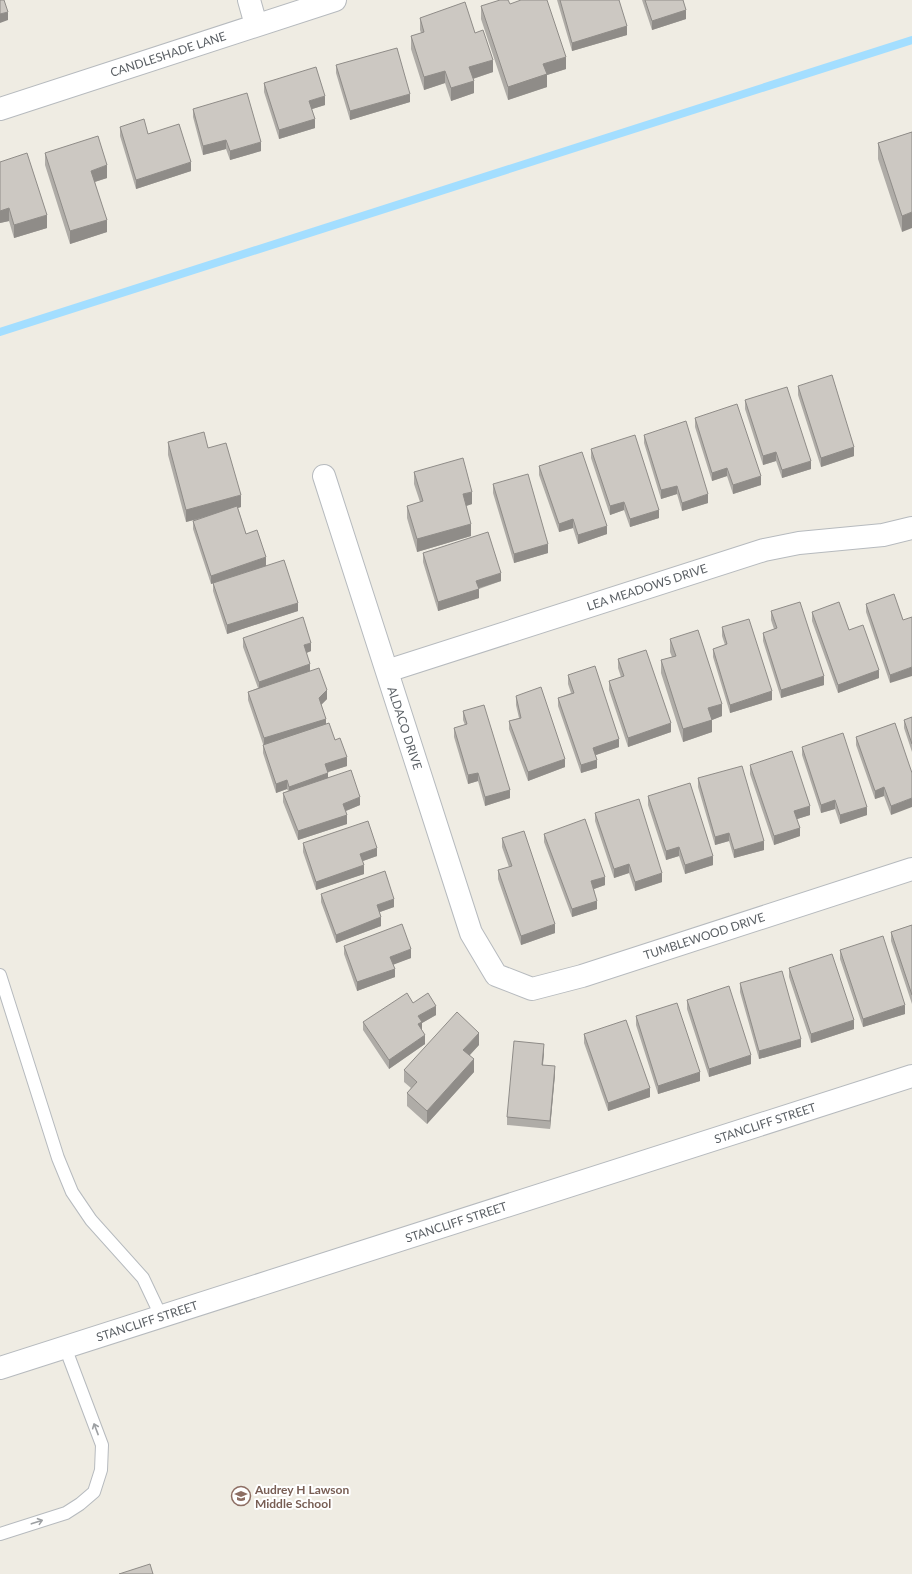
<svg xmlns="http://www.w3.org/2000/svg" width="912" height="1574" font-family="Lato,sans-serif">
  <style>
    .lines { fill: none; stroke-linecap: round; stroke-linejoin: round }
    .stream { stroke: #a3deff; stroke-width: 8 }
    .service-casing { stroke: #b6babe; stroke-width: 14 }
    .minor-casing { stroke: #b6babe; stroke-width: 24 }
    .service { stroke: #fff; stroke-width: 12 }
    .minor { stroke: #fff; stroke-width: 22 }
    .wall { fill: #afaca7 }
    .shaded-wall { fill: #8f8c88 }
    .building { fill: #ccc8c2; stroke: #8f8c88 }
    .oneway { stroke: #9da0a3 }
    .labels { text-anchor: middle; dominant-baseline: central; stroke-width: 4; stroke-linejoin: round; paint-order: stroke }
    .street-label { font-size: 12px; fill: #5b6065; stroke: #fff }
    .education-label { font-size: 12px; font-weight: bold; fill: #785e54; stroke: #fff; text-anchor: start }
  </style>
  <rect width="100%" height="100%" fill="#efece3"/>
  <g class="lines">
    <path class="stream" d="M0,332L912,40"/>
    <defs>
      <path id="service" d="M0,975L58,1158L72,1192L91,1220L143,1278L161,1316
        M0,1534L66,1513L80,1504L94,1492L101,1470L102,1445L65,1347"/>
      <path id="minor" d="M249,0L256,25
        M0,109L335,0
        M324,476L471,933L496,975L532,989L582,976L912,869
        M387,671L764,550L799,543L883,535L912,528
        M0,1368L912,1076"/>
    </defs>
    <use href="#service" class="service-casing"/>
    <use href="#minor" class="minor-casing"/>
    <use href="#service" class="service"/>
    <use href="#minor" class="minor"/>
  </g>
  <path class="wall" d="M557,0H619L627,35L572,51Z
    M642,0H683L686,19L652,30Z
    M510,4L566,69L547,75V87L508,100L481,19V6Z
    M420,18L475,33L493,72L473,79L474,93L451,101L445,83L424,90L411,49V36L421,33L420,30Z
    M336,65L410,102L350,120L336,73Z
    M264,83L325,105L312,109L315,128L279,139L264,92Z
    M193,109L261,151L230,160L226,149L203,155L193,117Z
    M120,127L148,134L191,171L136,189L120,136Z
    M912,132L902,232L878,159V143Z
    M45,153L107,178L95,182L107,232L70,244L45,165Z
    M0,162L47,228L14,238L9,221L0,223Z
    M798,386L854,456L821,467L798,395Z
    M745,400L811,469L782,478L776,461L763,465L745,409Z
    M695,418L761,485L733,494L727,476L712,481L695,427Z
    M644,435L708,503L682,511L677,494L661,499L644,443Z
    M168,442L208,448L241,507L238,508L246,534L266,566L298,611L227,634L213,591V583L211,584L193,529V521L194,520L186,522L168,455Z
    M591,449L659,518L630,527L624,510L610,515L591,458Z
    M539,466L607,534L578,544L573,528L559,532L539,475Z
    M414,472L472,504L466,506L471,536L417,552L407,518V506L420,502L414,484Z
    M493,484L548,553L514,563L493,493Z
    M423,553L501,581L479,589V598L438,611L423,562Z
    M866,604L903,620L890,683L866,612Z
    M771,611L824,685L781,698L763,641V633L774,629L771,620Z
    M812,612L879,678L838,693L812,621Z
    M722,627L772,700L730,713L713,657V649L725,645L722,636Z
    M243,638L311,651L306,653L310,671L327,699L321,705L326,724L335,740L347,766L328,772V778L360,805L346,811L347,824L298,840L283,802V793L288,791L287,789L276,793L263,753V744L248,700V692L258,688L243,647Z
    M670,639L722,716L712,720V732L683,742L661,673V660L672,657L670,652Z
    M618,659L671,732L628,747L609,690V681L621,677L618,668Z
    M568,675L619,747L596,755L597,768L581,773L558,706V698L571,693L568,684Z
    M516,696L565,767L528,781L509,729V721L519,718L516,705Z
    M463,711L510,798L485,806L478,781L468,784L454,737V728L465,725L463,720Z
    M912,717V752L904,728V720Z
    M895,723L891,815L884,796L875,799L856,745V737Z
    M802,747L867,815L840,824L835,809L821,813L802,755Z
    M750,765L810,815L797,819L800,836L774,845L750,774Z
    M698,778L764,850L734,858L729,841L715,845L698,787Z
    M648,796L713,865L685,874L679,856L666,860L648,805Z
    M595,813L662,882L635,891L629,873L614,878L595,821Z
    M544,834L605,885L594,889L597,909L572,917L544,842Z
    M502,838L555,933L521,945L498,879V870L509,867L502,847Z
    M303,843L377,856L363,861L364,874L316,890L303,852Z
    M321,894L394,907L380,912L381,926L336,943L321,902Z
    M912,925V1004L891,941V932Z
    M344,946L411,958L393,964L395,977L357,991L344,954Z
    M840,950L905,1014L863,1027L840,959Z
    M789,968L854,1029L811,1043L789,977Z
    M740,983L801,1047L759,1059L740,992Z
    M687,1000L751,1064L709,1077L687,1009Z
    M413,1003L436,1015L422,1023V1030L425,1044L389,1069L363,1030V1022Z
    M636,1016L700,1081L658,1094L636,1025Z
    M584,1034L650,1097L608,1111L584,1043Z
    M479,1045L470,1055L474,1072L427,1124L407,1106V1093L411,1088L404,1082V1070Z
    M544,1052L543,1065L555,1074L550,1129L507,1125V1117Z"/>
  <path class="shaded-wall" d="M686,10V19L652,30V21Z
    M8,12V20L0,23V14Z
    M627,26V35L572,51V43Z
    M566,57V69L547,75V87L508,100V87L543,64Z
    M493,60V72L469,80V67Z
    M445,71V83L424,90V77Z
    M474,81V93L451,101V88Z
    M410,94V102L350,120V111Z
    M325,96V105L309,110V101Z
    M315,119V128L279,139V130Z
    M226,140V149L203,155V146Z
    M261,142V151L230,160V151Z
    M191,162V171L136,189V180Z
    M107,165V178L91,183V171Z
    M9,208V221L0,223V211Z
    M912,212V228L902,232V216Z
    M47,215V228L14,238V225Z
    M107,220V232L70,244V231Z
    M854,447V456L821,467V458Z
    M776,452V461L763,465V456Z
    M811,461V469L782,478V470Z
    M727,468V476L712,481V473Z
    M761,476V485L733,494V485Z
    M677,486V494L661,499V490Z
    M472,492V504L463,507V494Z
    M708,494V503L682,511V503Z
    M241,495V507L186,522V510Z
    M624,502V510L610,515V506Z
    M659,510V518L630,527V519Z
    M573,519V528L559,532V524Z
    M471,524V536L417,552V539Z
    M607,526V534L578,544V535Z
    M548,544V553L514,563V554Z
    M266,557V566L211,584V576Z
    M501,573V581L476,589V581Z
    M479,589V598L438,611V602Z
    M298,603V611L227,634V625Z
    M311,643V651L304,654V645Z
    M310,664V673L259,691V682Z
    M912,667V676L890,683V675Z
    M879,670V678L838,693V685Z
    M824,676V685L781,698V690Z
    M327,690V699L319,707V698Z
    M772,691V700L730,713V705Z
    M722,704V716L712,720V732L683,742V729L708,708Z
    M326,719V727L264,746V738Z
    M671,723V732L628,747V738Z
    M619,739V747L593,756V748Z
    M347,757V766L325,773V764Z
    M565,759V767L528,781V772Z
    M597,760V768L581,773V765Z
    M328,773V782L289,795V787Z
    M478,773V781L468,784V775Z
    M287,780V789L276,793V784Z
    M884,787V796L875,799V791Z
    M510,790V798L485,806V797Z
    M360,797V805L343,812V804Z
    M912,798V807L891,815V806Z
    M835,800V809L821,813V805Z
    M810,806V815L794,820V811Z
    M867,807V815L840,824V815Z
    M347,815V824L298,840V831Z
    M800,828V836L774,845V836Z
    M729,833V841L715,845V837Z
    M764,841V850L734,858V850Z
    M679,847V856L666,860V851Z
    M377,848V856L360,862V854Z
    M713,856V865L685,874V865Z
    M629,864V873L614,878V869Z
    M364,865V874L316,890V882Z
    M662,873V882L635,891V882Z
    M605,877V885L591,890V881Z
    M394,899V907L377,913V905Z
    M597,901V909L572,917V909Z
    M381,917V926L336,943V935Z
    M555,924V933L521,945V936Z
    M411,949V958L390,966V957Z
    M395,969V977L357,991V982Z
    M905,1005V1014L863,1027V1019Z
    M436,1006V1015L422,1023V1031L418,1033V1016Z
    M854,1020V1029L811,1043V1034Z
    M479,1033V1045L463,1062V1050Z
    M425,1035V1044L389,1069V1060Z
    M801,1039V1047L759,1059V1051Z
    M544,1044V1052L542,1073V1065Z
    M751,1055V1064L709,1077V1069Z
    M474,1059V1072L427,1124V1111Z
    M555,1066V1074L550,1129V1121Z
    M700,1072V1081L658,1094V1086Z
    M650,1088V1097L608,1111V1103Z"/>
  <path class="building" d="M0,0H4L8,12L0,14Z
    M500,0H508L510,4L521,0H547L566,57L543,64L547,74L508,87L481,6Z
    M560,0H619L627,26L572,43Z
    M645,0H683L686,10L652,21Z
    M465,2L475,33L483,30L493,60L469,67L474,81L451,88L445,71L424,77L411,36L424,32L420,18Z
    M397,48L410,94L350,111L336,65Z
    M316,67L325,96L309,101L315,119L279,130L264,83Z
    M247,93L261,142L230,151L226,140L203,146L193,109Z
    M144,119L148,134L179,124L191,162L136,180L120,127Z
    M912,132V212L902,216L878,143Z
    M98,136L107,165L91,171L107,220L70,231L45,153Z
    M27,153L47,215L14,225L9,208L0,211V162Z
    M832,375L854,447L821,458L798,386Z
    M787,387L811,461L782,470L776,452L763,456L745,400Z
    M737,404L761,476L733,485L727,468L712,473L695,418Z
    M686,421L708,494L682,503L677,486L661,490L644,435Z
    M204,432L208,448L226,443L241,495L186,510L168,442Z
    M635,435L659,510L630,519L624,502L610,506L591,449Z
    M582,452L607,526L578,535L573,519L559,524L539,466Z
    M463,458L472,492L463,494L471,524L417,539L407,506L423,501L414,472Z
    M528,474L548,544L514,554L493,484Z
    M237,506L246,534L257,530L266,557L211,576L193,521Z
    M488,532L501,573L476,581L479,589L438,602L423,553Z
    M284,560L298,603L227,625L213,583Z
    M894,594L903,620L912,617V667L890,675L866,604Z
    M800,602L824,676L781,690L763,633L777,628L771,611Z
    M839,602L849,630L863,625L879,670L838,685L812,612Z
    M303,617L311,643L304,645L310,664L259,682L243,638Z
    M749,619L772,691L730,705L713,649L727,644L722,627Z
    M698,630L722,704L708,708L712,720L683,729L661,660L676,656L670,639Z
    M646,650L671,723L628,738L609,681L624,676L618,659Z
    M595,666L619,739L593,748L597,760L581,765L558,698L574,693L568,675Z
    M319,668L327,690L319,698L326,719L264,738L248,692Z
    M541,687L565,759L528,772L509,721L521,718L516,696Z
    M484,705L510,790L485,797L478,773L468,775L454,728L467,724L463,711Z
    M912,717V744L904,720Z
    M329,723L335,740L340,738L347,757L325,764L328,773L289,787L287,780L276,784L263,745Z
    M895,723L912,773V798L891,806L884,787L875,791L856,737Z
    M843,733L867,807L840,815L835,800L821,805L802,747Z
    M792,751L810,806L794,811L800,828L774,836L750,765Z
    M742,766L764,841L734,850L729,833L715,837L698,778Z
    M351,770L360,797L343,804L347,815L298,831L283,793Z
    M690,783L713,856L685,865L679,847L666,851L648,796Z
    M639,799L662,873L635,882L629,864L614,869L595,813Z
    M585,819L605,877L591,881L597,901L572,909L544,834Z
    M368,821L377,848L360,854L364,865L316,882L303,843Z
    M524,831L555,924L521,936L498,870L512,866L502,838Z
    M385,871L394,899L377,905L381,917L336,935L321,894Z
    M402,924L411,949L390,957L395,969L357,982L344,946Z
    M912,925V995L891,932Z
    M883,936L905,1005L863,1019L840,950Z
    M832,954L854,1020L811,1034L789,968Z
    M782,971L801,1039L759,1051L740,983Z
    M729,986L751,1055L709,1069L687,1000Z
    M407,993L413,1003L428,993L436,1006L418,1016L422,1022L418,1024L425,1035L389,1060L363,1022Z
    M677,1003L700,1072L658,1086L636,1016Z
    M457,1012L479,1033L463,1050L474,1059L427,1111L407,1093L417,1082L404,1070Z
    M626,1020L650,1088L608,1103L584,1034Z
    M514,1041L544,1044L542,1065L555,1066L550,1121L507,1117Z
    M150,1564L153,1574H119Z"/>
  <defs><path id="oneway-shaft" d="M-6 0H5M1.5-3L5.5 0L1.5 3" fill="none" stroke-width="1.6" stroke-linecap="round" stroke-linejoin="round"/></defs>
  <g class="oneway">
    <use href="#oneway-shaft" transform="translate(96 1429) rotate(-111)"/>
    <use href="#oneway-shaft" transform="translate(37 1522) rotate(-18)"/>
  </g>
  <defs>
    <symbol id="school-ring" viewBox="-11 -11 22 22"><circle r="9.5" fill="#fff" stroke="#8d6e63" stroke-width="1.5"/><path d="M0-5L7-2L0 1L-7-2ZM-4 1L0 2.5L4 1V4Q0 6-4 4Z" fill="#8d6e63"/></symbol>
  </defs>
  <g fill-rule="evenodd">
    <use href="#school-ring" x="230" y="1485" width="22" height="22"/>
  </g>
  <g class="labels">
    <g class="street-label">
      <text transform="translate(168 54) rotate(-18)">CANDLESHADE LANE</text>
      <text transform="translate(647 587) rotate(-18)">LEA MEADOWS DRIVE</text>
      <text transform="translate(405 728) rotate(72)">ALDACO DRIVE</text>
      <text transform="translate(704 936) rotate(-18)">TUMBLEWOOD DRIVE</text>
      <text transform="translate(765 1123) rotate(-18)">STANCLIFF STREET</text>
      <text transform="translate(456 1222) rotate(-18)">STANCLIFF STREET</text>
      <text transform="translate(147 1321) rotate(-18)">STANCLIFF STREET</text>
    </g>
    <g class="education-label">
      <text x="255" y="1489">Audrey H Lawson<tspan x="255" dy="14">Middle School</tspan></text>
    </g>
  </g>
</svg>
